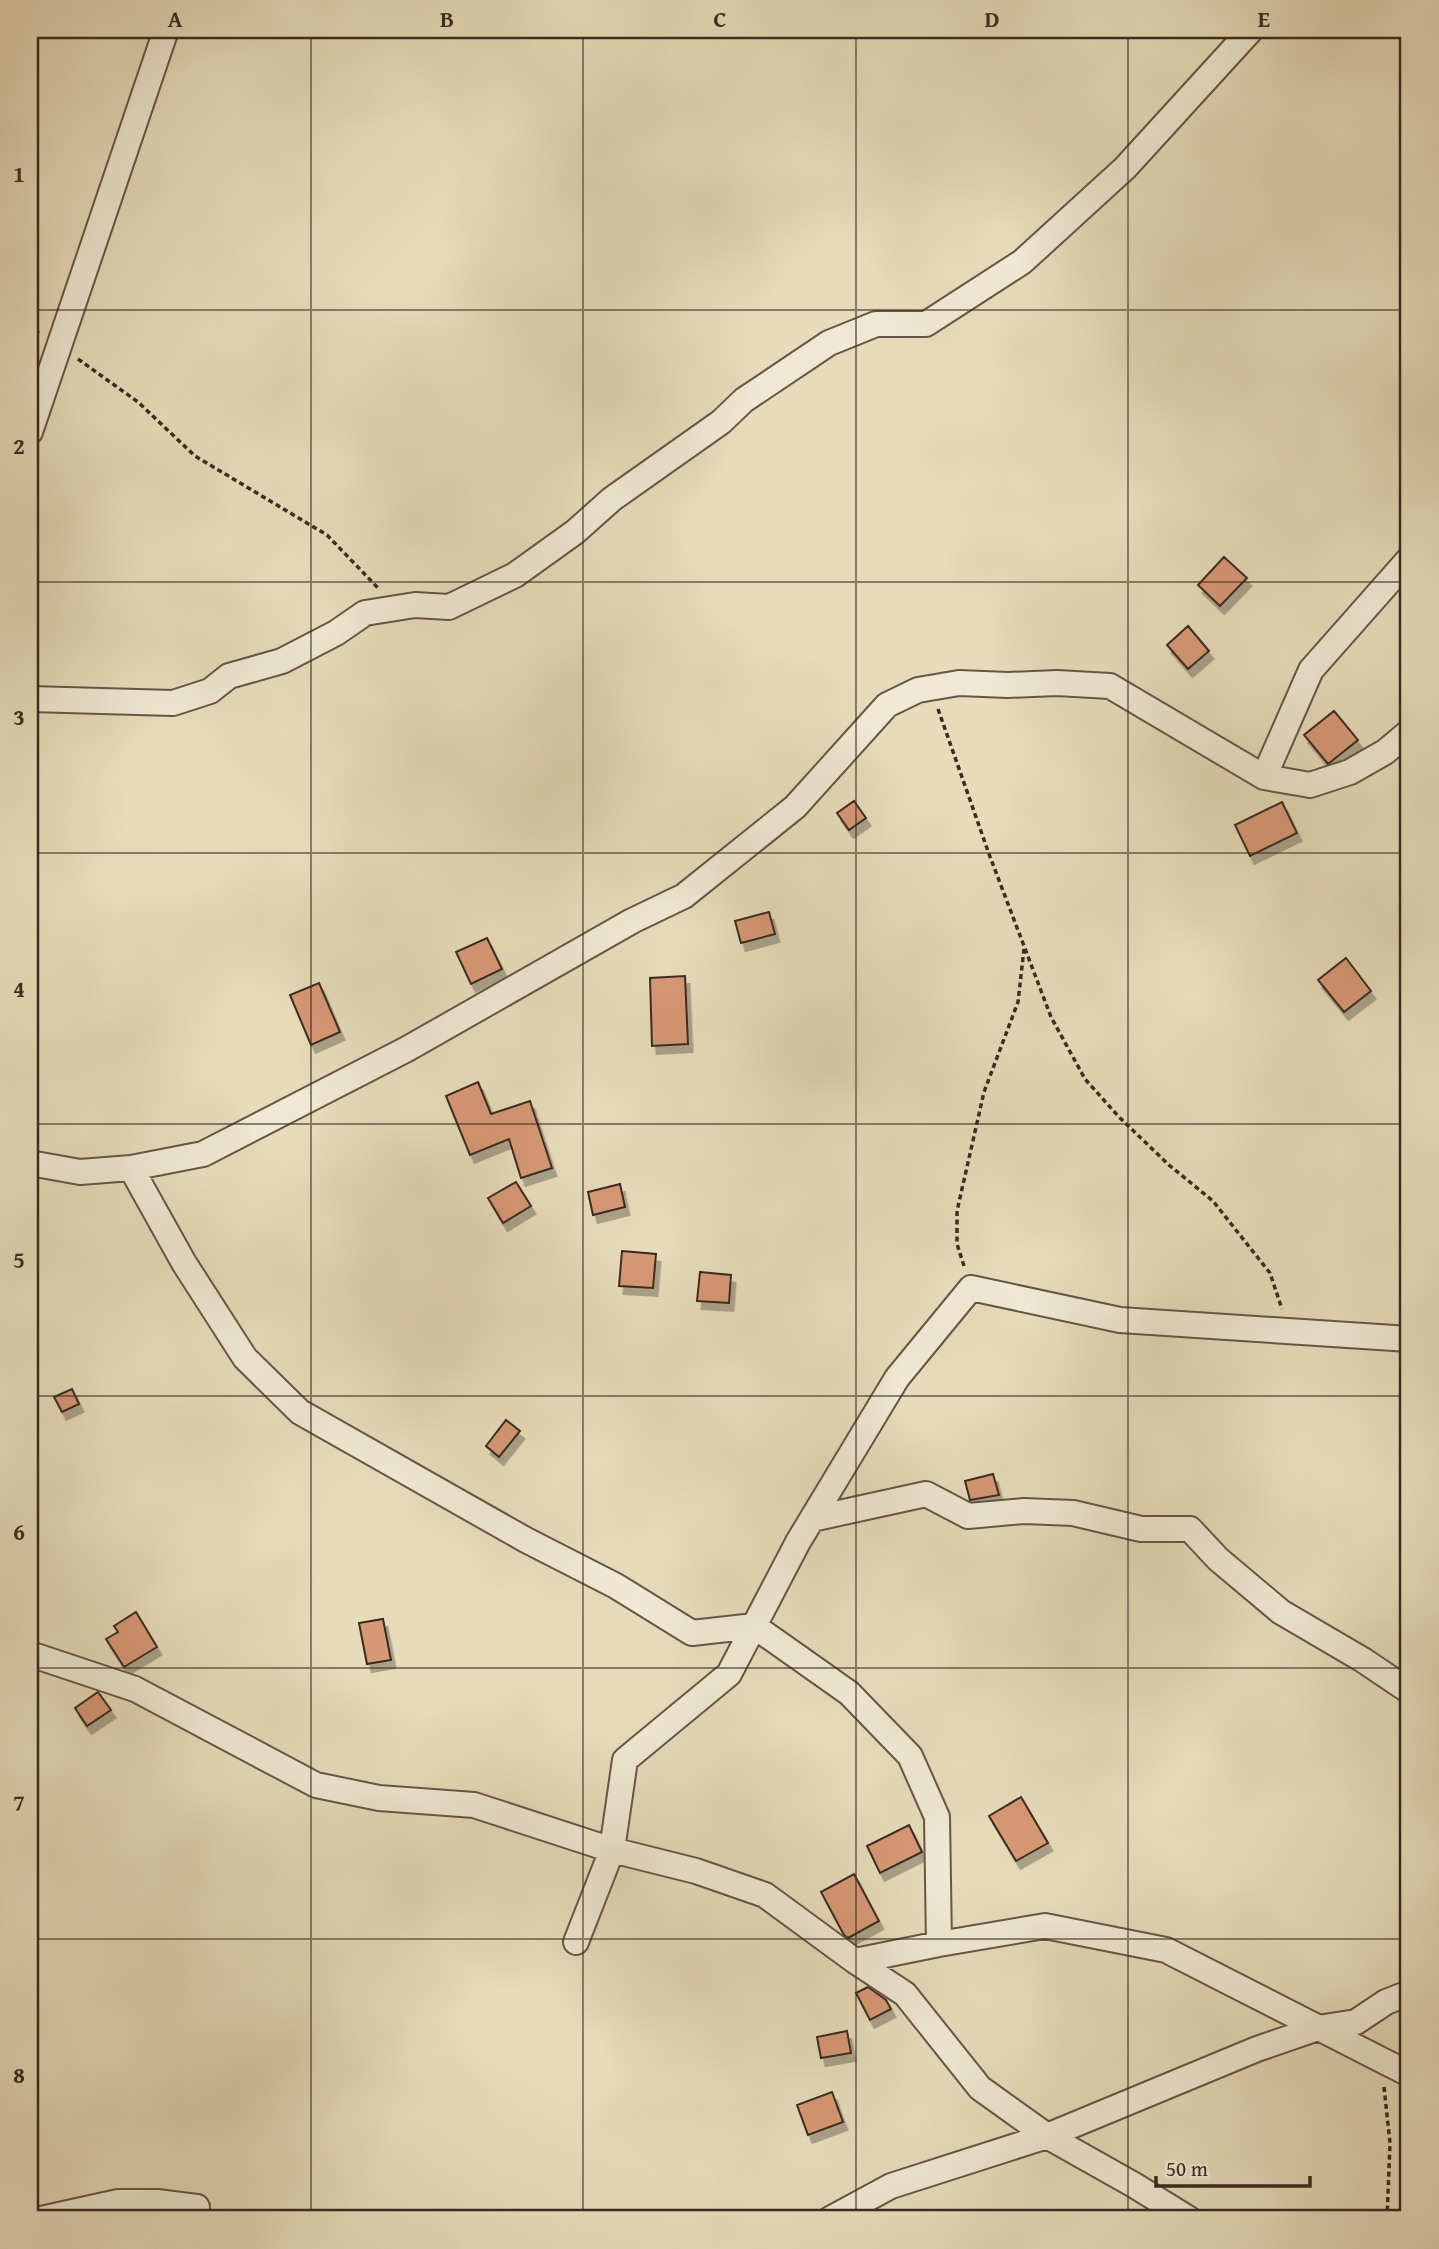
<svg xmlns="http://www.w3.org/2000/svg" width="1439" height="2249" font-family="'Gentium Book Plus',serif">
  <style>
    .building { fill: #d79874; stroke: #3b2a21; stroke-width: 2; filter: url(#shadow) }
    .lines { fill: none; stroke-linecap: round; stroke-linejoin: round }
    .minor-casing { stroke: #665647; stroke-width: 28 }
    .path { stroke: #3b2a21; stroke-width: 3.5; stroke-dasharray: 5 3.5; stroke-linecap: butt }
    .minor { stroke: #efe8d2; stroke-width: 24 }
    .grid { fill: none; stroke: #3b2a21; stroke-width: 2; stroke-opacity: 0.55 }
    .neatline { fill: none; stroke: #3b2a21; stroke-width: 2.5 }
    .grid-label { font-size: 23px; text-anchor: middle; font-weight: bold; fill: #3b2a21 }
  </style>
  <defs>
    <filter id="shadow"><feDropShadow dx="4.5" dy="8" stdDeviation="0" flood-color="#0004"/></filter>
  </defs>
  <rect width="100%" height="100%" fill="#e7dbba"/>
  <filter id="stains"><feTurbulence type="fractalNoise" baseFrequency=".00286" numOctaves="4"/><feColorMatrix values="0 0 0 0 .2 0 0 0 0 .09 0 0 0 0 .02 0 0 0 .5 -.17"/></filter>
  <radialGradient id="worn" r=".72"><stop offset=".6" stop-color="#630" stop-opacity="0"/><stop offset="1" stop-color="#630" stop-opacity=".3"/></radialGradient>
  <path class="building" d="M1224,557L1247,578L1220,606L1198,585Z
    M1188,626L1209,651L1188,669L1167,645Z
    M1334,711L1358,740L1328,764L1304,735Z
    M854,801L866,818L849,830L837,813Z
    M1282,802L1297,833L1250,856L1235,825Z
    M769,912L775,934L741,943L735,921Z
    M487,938L502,969L471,984L456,952Z
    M1346,958L1371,991L1344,1012L1318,980Z
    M685,976L688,1044L652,1046L650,978Z
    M319,983L340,1032L311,1045L290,995Z
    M478,1082L491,1114L530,1101L552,1168L521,1178L509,1139L470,1155L446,1096Z
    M516,1182L531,1206L503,1223L488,1198Z
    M620,1184L625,1207L593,1215L588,1192Z
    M622,1251L656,1254L653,1288L619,1286Z
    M700,1272L731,1275L729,1303L697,1301Z
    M72,1389L79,1404L62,1412L54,1397Z
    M506,1420L520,1431L499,1457L486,1446Z
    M993,1474L999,1495L970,1500L965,1481Z
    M136,1612L157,1647L124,1667L106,1639L118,1632L114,1626Z
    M383,1619L391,1660L367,1664L359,1623Z
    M98,1692L111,1710L87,1726L75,1708Z
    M1021,1797L1048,1843L1016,1861L989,1816Z
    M909,1825L922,1852L880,1873L867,1846Z
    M854,1874L879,1921L848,1938L844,1935L821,1892Z
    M868,1987L886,2000L891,2009L870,2020L856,1993Z
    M847,2031L851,2053L821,2058L817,2037Z
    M832,2092L843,2122L808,2135L797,2105Z"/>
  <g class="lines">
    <defs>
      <path id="minor" d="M30,432L166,30
        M30,699L173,703L210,691L229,676L282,661L336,633L365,613L415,605L449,607L515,575L575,532L612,499L721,422L744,400L829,343L876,324H926L1022,262L1125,168L1251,30
        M1264,777L1311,670L1409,559
        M30,1163L80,1172L131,1168L203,1154L407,1049L632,921L684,896L795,807L887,705L918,690L959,683L1008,685L1057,683L1110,686L1264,777L1310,785L1350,772L1385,752L1409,732
        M131,1168L184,1263L245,1358L300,1412L526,1540L616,1586L692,1633L754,1626L849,1693L910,1756L937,1817L939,1944
        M812,1519L926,1494L968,1516L1024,1511L1073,1513L1141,1529H1190L1218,1559L1281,1612L1363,1660L1409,1691
        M30,1654L135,1689L316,1785L379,1798L474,1805L612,1850L696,1871L765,1895L855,1961L939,1944L1045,1926L1166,1950L1409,2074
        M576,1942L612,1850L625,1760L729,1674L798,1542L897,1378L971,1288L1120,1320L1409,1339
        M855,1961L905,1994L980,2088L1047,2136L1134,2185L1189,2219
        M41,2219L118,2202H157L197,2207
        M830,2219L891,2186L1047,2136L1257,2049L1318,2028L1356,2022L1386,2002L1409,1993"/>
    </defs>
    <use href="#minor" class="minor-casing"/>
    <path class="path" d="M30,327L39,333
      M78,359L138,402L195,456L327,535L379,589
      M938,709L989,854L1051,1017L1085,1079L1119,1117L1169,1165L1213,1201L1270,1273L1282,1309
      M964,1266L957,1244V1211L984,1092L1018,1002L1024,949
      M1384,2087L1390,2143L1387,2219"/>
    <use href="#minor" class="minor"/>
  </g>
  <path class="grid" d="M311,30V2219M583,30V2219M856,30V2219M1128,30V2219M30,310H1409M30,582H1409M30,853H1409M30,1124H1409M30,1396H1409M30,1668H1409M30,1939H1409"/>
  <rect width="1439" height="2249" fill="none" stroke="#e7dbba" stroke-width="77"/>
  <path d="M1156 2176v10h154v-10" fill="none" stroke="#3b2a21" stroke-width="3.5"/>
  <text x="1166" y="2176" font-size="21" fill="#3b2a21" stroke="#efe8d2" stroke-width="5" paint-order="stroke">50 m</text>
  <rect x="38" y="38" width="1362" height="2172" class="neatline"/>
  <g class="grid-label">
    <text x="175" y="27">A</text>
    <text x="447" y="27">B</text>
    <text x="720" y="27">C</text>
    <text x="992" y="27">D</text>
    <text x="1264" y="27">E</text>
    <text x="19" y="182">1</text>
    <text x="19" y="454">2</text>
    <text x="19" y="725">3</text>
    <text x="19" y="997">4</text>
    <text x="19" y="1268">5</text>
    <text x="19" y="1540">6</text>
    <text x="19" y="1811">7</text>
    <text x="19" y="2083">8</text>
  </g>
  <rect width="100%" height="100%" filter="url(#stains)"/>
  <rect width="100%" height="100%" fill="url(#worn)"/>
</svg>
